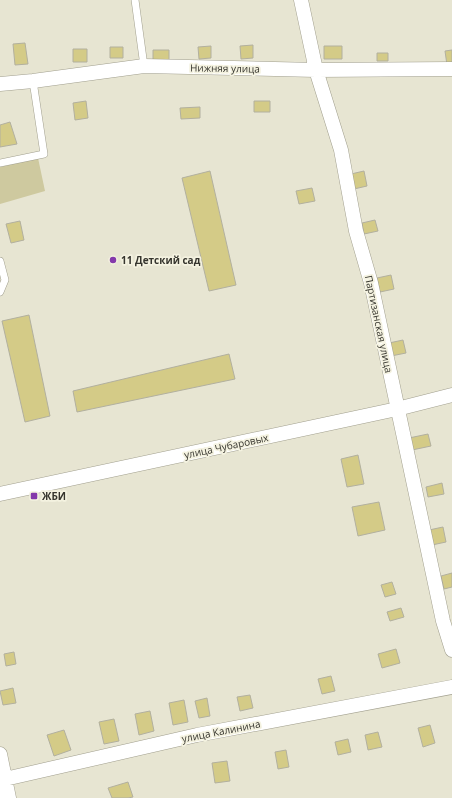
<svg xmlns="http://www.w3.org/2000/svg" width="452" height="798" font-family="'Open Sans',sans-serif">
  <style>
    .green { fill: #cec99f }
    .building { fill: #d4cb87; stroke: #b2b09f }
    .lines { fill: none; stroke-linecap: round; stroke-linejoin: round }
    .service-casing { stroke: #a19f8e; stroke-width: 8 }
    .minor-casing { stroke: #a19f8e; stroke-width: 15 }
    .service { stroke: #fff; stroke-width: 7 }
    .minor { stroke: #fff; stroke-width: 14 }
    .poi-dot { fill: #8439ab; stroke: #f4f2e0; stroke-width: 1.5 }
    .labels { text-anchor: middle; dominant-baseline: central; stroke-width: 3.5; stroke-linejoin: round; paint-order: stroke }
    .street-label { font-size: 10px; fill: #36352e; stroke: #f4f2e0 }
    .poi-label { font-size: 10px; font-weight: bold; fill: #36352e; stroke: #f4f2e0; text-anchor: start }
  </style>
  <rect width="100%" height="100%" fill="#e7e5d2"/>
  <path class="green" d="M38,158L45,191L0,204V167Z"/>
  <path class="building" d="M25,43L28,64L15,65L13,44Z
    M253,45V58L241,59L240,46Z
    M211,46V58L199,59L198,47Z
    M324,46H342V59H324Z
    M110,47H123V58H110Z
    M73,49H87V62H73Z
    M153,50H169V61H153Z
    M452,50V64L447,65L445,51Z
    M377,53H388V61H377Z
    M86,101L88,118L75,120L73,103Z
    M254,101H270V112H254Z
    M200,107V118L181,119L180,108Z
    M10,122L17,144L0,147V125Z
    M210,171L236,285L209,291L182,178Z
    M364,171L367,186L354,189L351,174Z
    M312,188L315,201L299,204L296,191Z
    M375,220L378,231L364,234L362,223Z
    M20,221L24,240L11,243L6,224Z
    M391,275L394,289L380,292L377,278Z
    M29,315L50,416L25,422L2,321Z
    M403,340L406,353L391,356L389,343Z
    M229,354L235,379L77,412L73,391Z
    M428,434L431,446L412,450L409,438Z
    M358,455L364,484L347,487L341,459Z
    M442,483L444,494L428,497L426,487Z
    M379,502L385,530L358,536L352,507Z
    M443,527L446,542L432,545L429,530Z
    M452,573V587L444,589L441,576Z
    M392,582L396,594L385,597L381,585Z
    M401,608L404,617L390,621L387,612Z
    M396,649L400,663L382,668L378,654Z
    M14,652L16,664L6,666L4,654Z
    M331,676L335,691L322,694L318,679Z
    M13,688L16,703L3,705L0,691Z
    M250,695L253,708L240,711L237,697Z
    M207,698L210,716L199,718L195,701Z
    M184,700L188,722L173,725L169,703Z
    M150,711L154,731L139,735L135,714Z
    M114,719L119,741L104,744L99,722Z
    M430,725L435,743L423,747L418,728Z
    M64,730L71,750L54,756L47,735Z
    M378,732L382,747L368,750L365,735Z
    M348,739L351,752L338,755L335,742Z
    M286,750L289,767L278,769L275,752Z
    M227,761L230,781L215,783L212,763Z
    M128,782L133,797L128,798H112L108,788Z"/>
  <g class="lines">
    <defs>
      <path id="service" d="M135,0L144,66
        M0,163L44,154L33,81
        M0,261L5,280L0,292"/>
      <path id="minor" d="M301,0L316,70L341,150L356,231L371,283L443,621L452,650
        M0,84L33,81L144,66L316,70L452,69
        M0,494L397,409L452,395
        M0,754L9,798
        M0,792L5,779L197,735L452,687"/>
    </defs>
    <use href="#service" class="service-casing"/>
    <use href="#minor" class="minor-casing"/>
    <use href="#service" class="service"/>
    <use href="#minor" class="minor"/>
  </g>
  <g class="poi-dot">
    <circle cx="113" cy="260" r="4"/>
    <rect x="30" y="492" width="8" height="8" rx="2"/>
  </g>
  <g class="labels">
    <g class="street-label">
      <text transform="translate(225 68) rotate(1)">Нижняя улица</text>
      <text transform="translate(379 324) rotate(78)">Партизанская улица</text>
      <text transform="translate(226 446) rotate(-12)">улица Чубаровых</text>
      <text transform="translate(221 731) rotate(-11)">улица Калинина</text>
    </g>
    <g class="poi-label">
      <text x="121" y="260">11 Детский сад</text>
      <text x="42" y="496">ЖБИ</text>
    </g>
  </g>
</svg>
